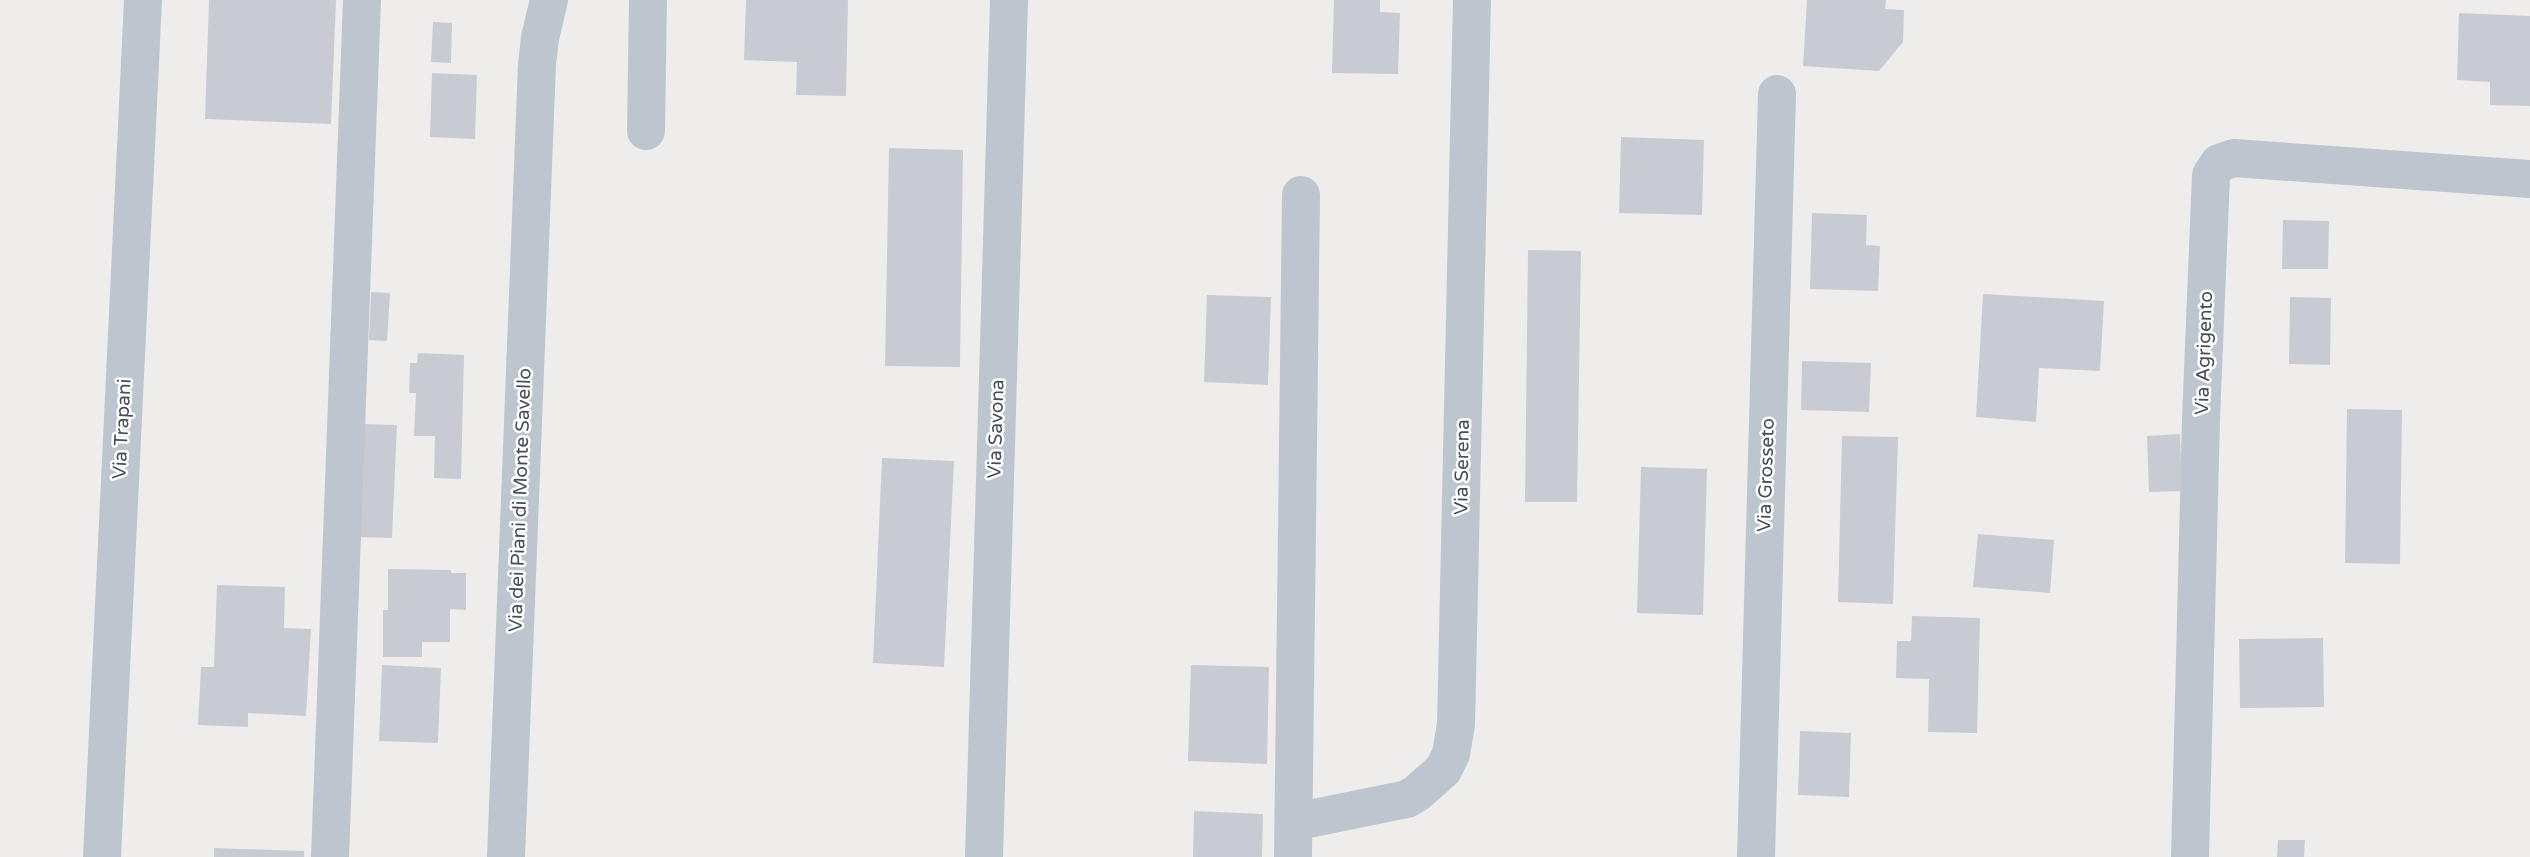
<svg xmlns="http://www.w3.org/2000/svg" width="2530" height="857" font-family="'Varela Round',sans-serif">
  <style>
    .building { fill: #c9cbd2 }
    .lines { fill: none; stroke-linecap: round; stroke-linejoin: round }
    .minor { stroke: #bdc6cf; stroke-width: 38 }
    .labels { text-anchor: middle; dominant-baseline: central; stroke-width: 5; stroke-linejoin: round; paint-order: stroke }
    .street-label { font-size: 19px; fill: #454e59; stroke: #fff }
  </style>
  <rect width="100%" height="100%" fill="#efedec"/>
  <path class="building" d="M209,0H336L331,124L205,119Z
    M746,0H848L846,96L796,95L797,62L744,60Z
    M1334,0H1380V12L1400,13L1398,74L1332,73Z
    M1807,0H1886L1885,9L1904,10L1903,42L1879,71L1803,66Z
    M2459,13L2530,16V106L2490,105V82L2457,80Z
    M433,22L452,23L451,63L431,62Z
    M432,73L477,75L475,139L430,137Z
    M1621,137L1704,140L1702,215L1619,213Z
    M889,148L963,150L960,367L885,366Z
    M1812,213L1867,215L1866,245L1880,246L1878,291L1810,289Z
    M2283,220L2329,221L2328,269H2282Z
    M1528,250L1581,251L1577,502H1525Z
    M371,292L390,293L387,341L369,340Z
    M1983,294L2104,301L2100,371L2039,368L2036,422L1976,417Z
    M1207,295L1271,297L1268,385L1204,382Z
    M2290,297L2331,298L2330,365L2289,364Z
    M418,353L464,355L461,479L434,478L435,436H414L416,393H409L410,363H417Z
    M1802,361L1871,363L1869,412L1801,410Z
    M2347,409L2402,410L2400,564L2345,563Z
    M362,424L397,425L392,538L358,537Z
    M2180,434L2182,491L2149,492L2147,436Z
    M1842,436L1898,437L1893,604L1838,602Z
    M882,458L954,461L944,667L873,663Z
    M1641,467L1707,469L1703,615L1637,613Z
    M1978,534L2054,540L2050,593L1973,587Z
    M388,569L451,570V573H466V610L450,609V642H422V657H383V610H388Z
    M217,585L285,587L284,628L311,629L306,716L248,713V727L198,725L201,667H214Z
    M1912,616L1980,618L1977,733L1928,732L1929,679L1896,678L1897,641H1911Z
    M2323,638L2324,707L2240,708L2239,639Z
    M382,665L441,668L438,743L379,741Z
    M1191,665L1269,667L1267,764L1188,761Z
    M1800,731L1851,733L1849,797L1798,795Z
    M1194,811L1263,814L1262,857H1193Z
    M2278,840H2305L2304,857H2277Z
    M214,848L304,851V857H214Z"/>
  <g class="lines">
    <path class="minor" d="M646,131L648,0
      M1294,822L1407,799L1417,793L1443,770L1451,754L1456,724L1472,0
      M102,857L143,0
      M330,857L362,0
      M506,857L537,64L540,38L549,0
      M984,857L1009,0
      M1293,857L1301,195
      M1756,857L1777,94
      M2190,857L2201,419L2211,175L2219,163L2234,158L2530,179"/>
  </g>
  <g class="labels">
    <g class="street-label">
      <text transform="translate(2204 353) rotate(-88)">Via Agrigento</text>
      <text transform="translate(122 429) rotate(-87)">Via Trapani</text>
      <text transform="translate(996 429) rotate(-88)">Via Savona</text>
      <text transform="translate(1462 467) rotate(-89)">Via Serena</text>
      <text transform="translate(1766 475) rotate(-88)">Via Grosseto</text>
      <text transform="translate(520 500) rotate(-88)">Via dei Piani di Monte Savello</text>
    </g>
  </g>
</svg>
